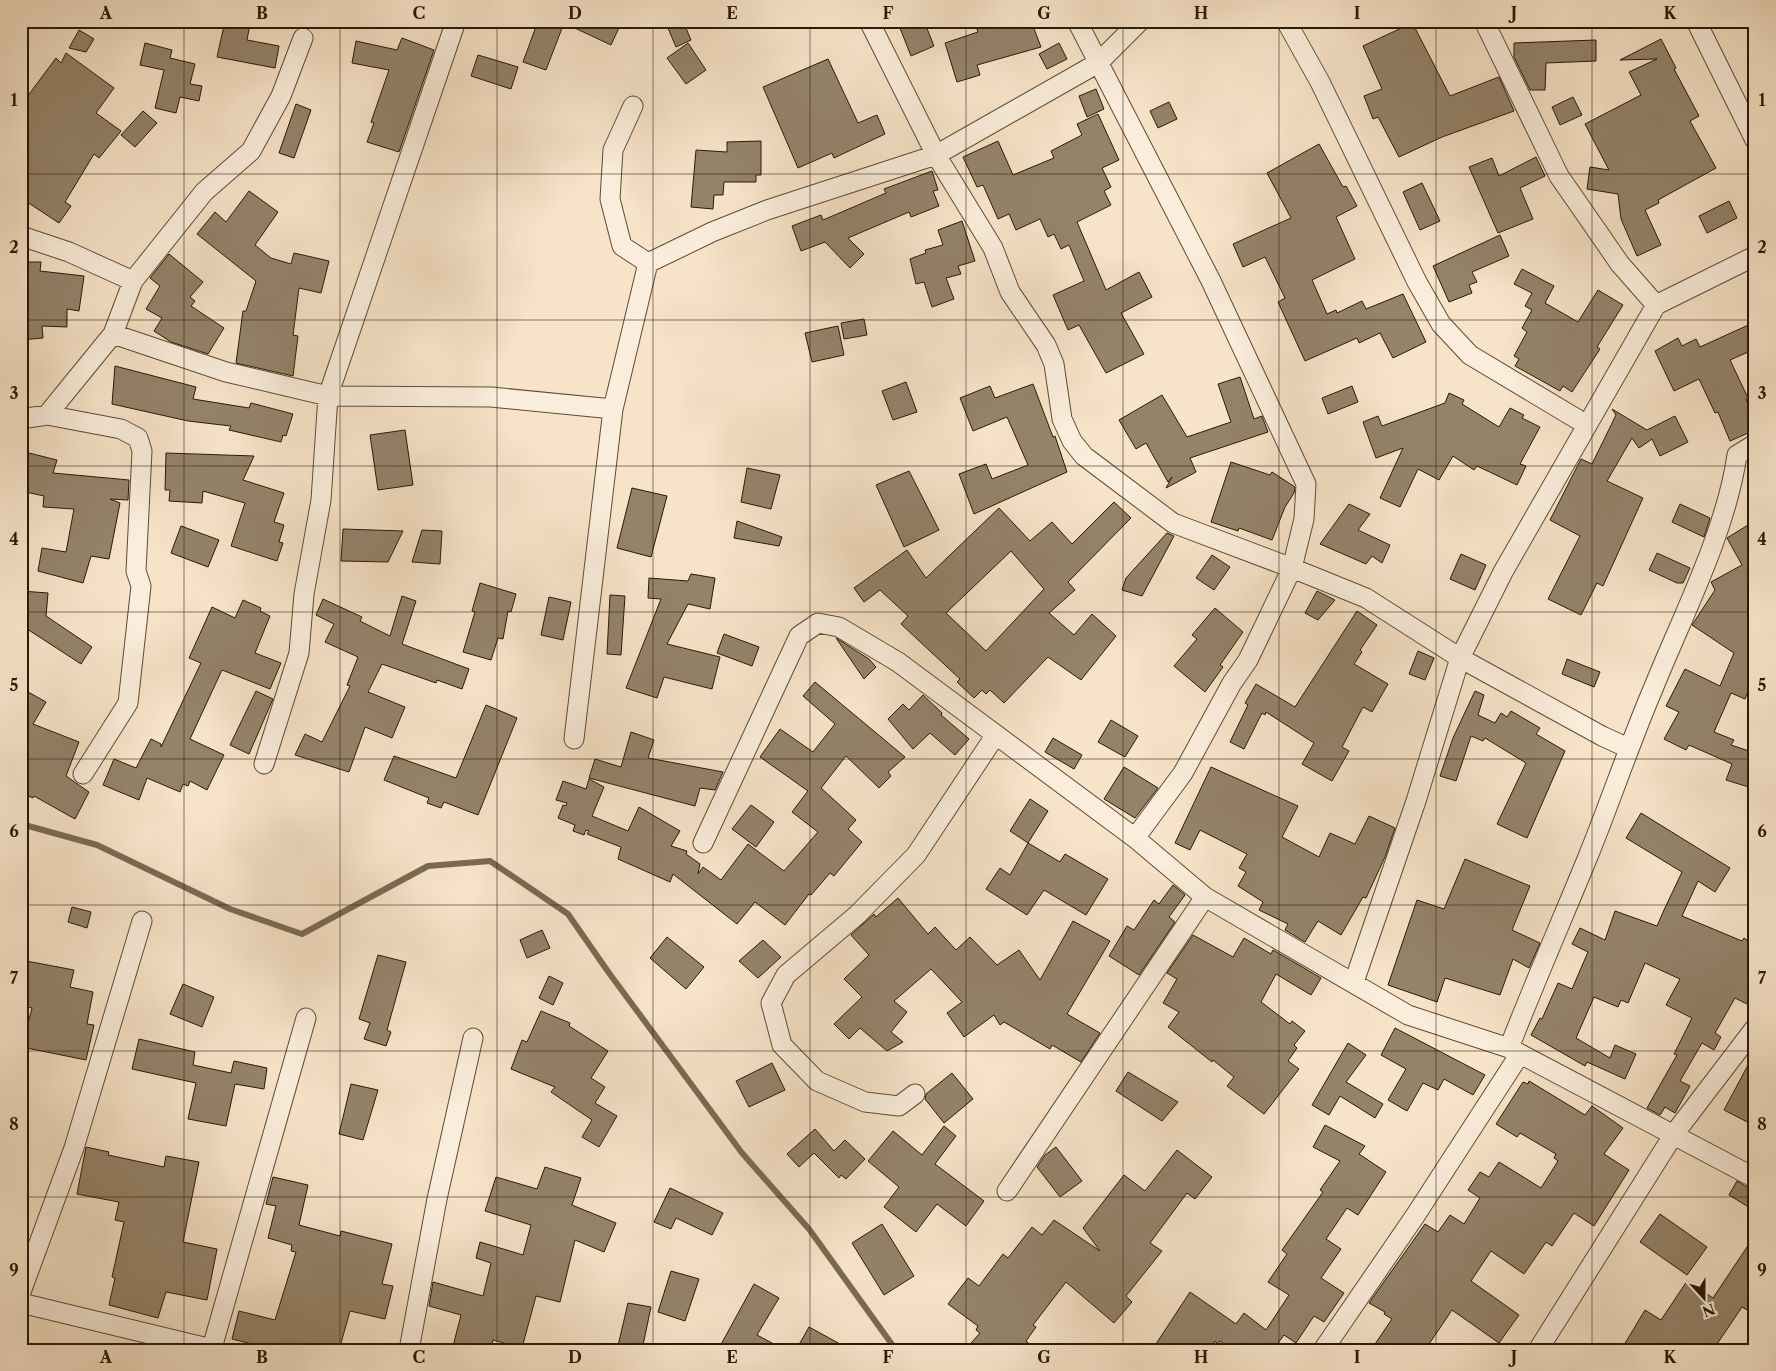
<svg xmlns="http://www.w3.org/2000/svg" width="1776" height="1371" font-family="'Libre Caslon Text',serif">
  <style>
    .lines { fill: none; stroke-linecap: round; stroke-linejoin: round }
    .stream { stroke: #7a6a52; stroke-width: 6 }
    .building { fill: #94836a; stroke: #281a05; fill-rule: evenodd }
    .minor-casing { stroke: #5c4c36; stroke-width: 21 }
    .minor { stroke: #faeddb; stroke-width: 19 }
    .grid { fill: none; stroke: #281a05; stroke-width: 1; stroke-opacity: 0.55 }
    .neatline { fill: none; stroke: #281a05; stroke-width: 2 }
    .grid-label { font-size: 16px; text-anchor: middle; font-weight: bold; fill: #281a05 }
  </style>
  <rect width="100%" height="100%" fill="#f7e3c8"/>
  <filter id="stains"><feTurbulence type="fractalNoise" baseFrequency=".004" numOctaves="4"/><feColorMatrix values="0 0 0 0 .2 0 0 0 0 .09 0 0 0 0 .02 0 0 0 .5 -.17"/></filter>
  <radialGradient id="worn" r=".72"><stop offset=".6" stop-color="#630" stop-opacity="0"/><stop offset="1" stop-color="#630" stop-opacity=".3"/></radialGradient>
  <g class="lines">
    <path class="stream" d="M21,824L97,845L230,909L302,934L428,866L490,861L568,914L609,973L742,1153L809,1229L896,1350"/>
  </g>
  <path class="building" d="M225,21L250,24L247,40L279,46L275,68L217,57Z
    M538,21H622L611,45L564,23L546,70L523,62Z
    M665,21H683L691,40L676,47Z
    M917,21H924L934,46L911,56L900,28Z
    M974,21H1031L1041,47L977,65L980,75L957,82L945,43L978,32Z
    M1410,24L1413,29L1415,28L1450,96L1499,77L1514,111L1442,137L1399,157L1378,117L1373,119L1364,96L1382,89L1363,46Z
    M79,30L94,39L86,52L69,48Z
    M402,38L434,50L399,152L367,142L374,123L371,122L389,70L352,63L356,41L397,50Z
    M1661,39L1676,68L1674,69L1699,116L1690,121L1716,168L1658,200L1659,203L1645,210L1661,245L1637,256L1621,219L1618,194L1587,189L1590,167L1609,170L1585,124L1641,95L1629,72L1657,59L1620,60Z
    M1596,40V61L1546,63L1545,90H1530L1514,57V43Z
    M145,43L172,50L170,58L195,64L190,84L202,86L199,101L180,97L176,113L155,108L164,70L140,65Z
    M688,43L706,70L686,84L667,58Z
    M1059,43L1067,59L1047,69L1039,54Z
    M66,53L114,88L96,113L121,131L99,158L94,154L65,202L71,206L59,223L21,198V105L56,58L61,63Z
    M478,55L518,67L511,89L471,76Z
    M828,59L858,123L877,115L885,134L834,158L832,153L798,168L763,87Z
    M1096,89L1104,109L1087,117L1079,96Z
    M1573,97L1582,115L1560,125L1552,107Z
    M1169,102L1177,119L1158,128L1150,111Z
    M296,104L311,110L294,158L279,153Z
    M143,111L157,123L135,147L121,135Z
    M1098,114L1119,160L1102,168L1111,187L1104,191L1111,205L1077,222L1106,290L1139,272L1152,297L1121,313L1144,354L1106,373L1079,325L1068,330L1053,295L1084,281L1069,245L1061,249L1054,234L1048,237L1040,219L1016,230L1009,214L998,219L983,185L977,187L963,157L998,141L1013,175L1054,158L1051,151L1082,135L1077,124Z
    M761,141V175H756V182H724L723,195H714L713,209L691,207L696,150L727,152V142Z
    M1319,144L1343,187L1346,186L1357,206L1336,217L1355,259L1312,280L1327,314L1336,310L1337,313L1362,301L1366,309L1403,294L1426,342L1393,358L1380,333L1359,343L1357,338L1305,361L1278,302L1285,298L1265,257L1243,267L1233,244L1291,218L1267,173Z
    M1536,157L1545,176L1520,188L1533,219L1498,233L1469,167L1492,158L1499,176Z
    M932,171L938,190L933,191L939,206L911,217L909,212L848,238L864,254L850,268L825,242L801,251L792,226L821,215L823,220L886,193L884,189Z
    M1422,183L1440,221L1420,230L1403,192Z
    M249,191L278,212L255,245L271,258L291,264L294,253L329,261L321,293L299,288L293,335L298,336L293,376L236,363L243,311H246L256,281L197,234L215,212L226,222Z
    M1729,201L1737,218L1707,233L1699,216Z
    M962,221L975,261L958,266L961,274L946,278L954,299L932,307L924,282L916,284L910,259L926,253L925,250L943,245L938,230Z
    M1500,235L1509,256L1472,272L1477,282L1469,285L1472,293L1449,302L1433,266Z
    M169,254L203,282L190,297L195,301L191,306L224,328L208,354L171,342L154,331L162,318L146,309L160,286L150,278Z
    M21,262H41L40,271L84,276L79,311L67,309V327L42,326L43,338L21,340Z
    M1522,269L1554,286L1545,303L1578,322L1598,290L1623,305L1597,347L1600,349L1572,392L1563,386L1560,391L1515,366L1519,359L1514,356L1527,332L1522,328L1532,310L1525,306L1532,293L1514,284Z
    M864,319L867,335L844,339L841,323Z
    M1755,322V349L1730,360L1748,398L1746,399L1755,421V430L1730,441L1718,412L1715,413L1699,379L1674,391L1655,351L1678,338L1682,346L1696,339L1700,347Z
    M838,326L844,355L812,362L805,333Z
    M115,366L196,387L193,399L249,408L251,403L293,414L286,436L283,435L281,442L229,430L231,426L188,421L112,404Z
    M1240,377L1254,419L1262,416L1268,432L1190,458L1196,472L1166,488L1172,477L1168,482L1146,443L1136,449L1119,420L1162,395L1187,437L1231,422L1218,384Z
    M906,382L917,412L893,420L882,391Z
    M1033,384L1053,437L1055,436L1067,472L974,514L959,474L986,464L992,479L1028,465L1007,417L973,431L960,398L990,386L995,398Z
    M1352,386L1358,402L1328,414L1322,398Z
    M1449,393L1464,400L1462,404L1499,427L1510,408L1524,415L1522,418L1540,427L1520,464L1526,466L1517,485L1477,466L1474,470L1453,456L1439,480L1418,469L1400,507L1380,498L1403,448L1376,458L1363,422L1378,416L1382,426L1445,403Z
    M1612,409L1647,430L1675,416L1688,442L1660,456L1652,439L1639,448L1632,438L1607,481L1643,498L1603,586L1597,583L1581,615L1548,599L1580,536L1550,520L1581,459L1592,464L1616,415Z
    M405,430L413,485L378,490L370,435Z
    M21,451L57,460L53,473L129,480L128,500L110,499L120,503L109,559L91,556L83,583L38,571L42,548L66,552L74,509L43,507L44,496L21,491Z
    M166,453L254,456L243,480L284,493L274,522L284,525L279,542L283,543L277,561L231,546L245,503L203,491L202,503L169,501L170,490H165Z
    M1231,462L1270,475L1272,472L1295,487L1294,493L1285,507L1272,540L1239,528L1238,531L1211,522Z
    M747,468L780,475L771,509L741,502Z
    M909,471L939,530L904,547L876,485Z
    M632,488L667,496L651,557L617,548Z
    M1114,502L1131,518L1068,582L1075,590L1049,613L1074,635L1092,614L1116,636L1081,680L1048,657L1004,703L990,690L986,694L982,690L974,698L957,682L960,679L901,624L908,616L880,590L864,602L854,588L907,550L926,578L999,508L1030,541L1052,522L1072,544ZM1011,551L1044,589L986,651L946,613Z
    M1349,504L1370,514L1358,530L1390,545L1382,563L1372,556L1366,564L1320,544Z
    M1680,504L1710,518L1704,537L1672,522Z
    M737,521L782,537L779,546L734,538Z
    M1748,525L1755,537V675L1745,699L1731,693L1714,732L1734,740L1731,745L1755,753V789L1726,780L1732,764L1689,745L1686,750L1664,739L1679,712L1666,706L1685,669L1720,686L1734,653L1692,625L1715,590L1711,582L1742,565L1727,538Z
    M181,526L219,540L208,567L171,553Z
    M343,529L403,531L388,562L341,561Z
    M422,530L442,531L440,564L412,562Z
    M1167,533L1174,536L1142,596L1122,590L1126,578Z
    M1657,553L1690,568L1683,583H1677L1649,570Z
    M1461,554L1486,565L1475,590L1450,579Z
    M1212,555L1230,567L1214,590L1196,578Z
    M691,574L715,578L710,609L688,604L667,644L720,657L712,689L664,677L657,698L626,688L661,599L648,598L649,578L688,581Z
    M480,583L516,594L511,612L508,611L503,639L498,638L491,660L463,652L475,612L472,611Z
    M21,591L48,593L46,616L92,647L81,664L21,625Z
    M1317,591L1335,600L1318,620L1305,613Z
    M610,595L625,596L621,655L607,654Z
    M402,596L416,601L402,644L469,669L462,689L437,680L436,683L382,664L368,692L405,707L392,738L365,727L349,772L295,755L305,734L322,742L350,686L347,685L358,657L325,642L334,624L316,615L323,599L362,617L360,621L390,636Z
    M549,597L571,602L563,640L541,635Z
    M243,600L261,608L260,611L270,616L255,653L281,663L270,689L222,670L190,739L224,755L207,790L190,781L188,786L183,784L180,792L147,778L139,800L103,785L114,759L136,768L151,739L161,744V747L201,663L189,658L212,607L235,618Z
    M1215,608L1243,632L1220,665L1223,667L1205,692L1174,666L1197,639L1192,635Z
    M1357,611L1377,625L1360,650L1362,652L1354,664L1388,684L1372,712L1363,707L1342,747L1349,751L1332,781L1302,764L1314,743L1266,712L1265,715L1262,713L1244,749L1230,742L1248,705L1245,703L1256,684L1295,707Z
    M724,634L759,647L752,666L717,653Z
    M836,638L869,659L876,667L864,679Z
    M1418,651L1434,658L1425,680L1409,674Z
    M1567,659L1600,672L1594,687L1562,674Z
    M815,682L905,757L888,772L891,776L879,788L846,756L821,788L856,820L848,829L862,842L834,876L830,873L811,895L809,894L785,925L755,902L737,924L673,874L670,882L618,859L621,847L587,834L589,831L586,830L584,835L573,831L575,825L558,818L563,805L566,806L567,803L556,800L563,781L586,789L589,779L604,787L592,816L628,831L639,807L680,831L671,846L687,851L686,854L700,864L698,874L703,867L721,880L748,844L784,871L818,832L792,812L808,791L760,757L780,729L813,752L835,724L803,696Z
    M21,688L46,702L33,724L79,742L66,776L89,792L75,819L34,796L33,798L21,793Z
    M256,691L273,699L249,754L230,745Z
    M1475,691L1484,695L1478,715L1495,723L1501,713L1507,717L1511,711L1540,728L1536,734L1565,751L1527,838L1497,824L1526,763L1485,738L1483,741L1471,736L1456,781L1440,776L1453,738Z
    M923,695L942,713L941,715L969,739L955,755L930,733L913,749L888,719L903,704L909,710Z
    M486,705L517,718L478,815L444,802L441,808L427,803L429,798L384,780L394,756L456,778Z
    M1111,720L1138,736L1125,757L1098,742Z
    M631,732L654,740L648,758L723,772L715,790L700,788L695,806L589,778L595,759L621,767Z
    M1053,738L1082,755L1074,769L1045,752Z
    M1124,767L1158,788L1135,818L1104,799Z
    M1211,767L1298,806L1282,837L1319,857L1330,833L1355,844L1369,816L1395,828L1385,857L1366,898L1363,897L1341,935L1318,921L1305,942L1285,930L1288,924L1259,910L1263,902L1238,886L1246,872L1239,868L1247,854L1200,830L1190,850L1175,843Z
    M1030,799L1048,811L1028,843L1010,831Z
    M751,805L774,822L756,847L732,829Z
    M1641,813L1730,868L1715,892L1698,881L1682,916L1742,941L1744,938L1755,946V1008L1735,998L1715,1033L1721,1037L1714,1050L1702,1043L1680,1081L1690,1086L1675,1113L1665,1107L1660,1115L1647,1108L1677,1055L1674,1054L1692,1018L1666,1005L1680,979L1645,963L1628,1003L1621,1000L1618,1007L1594,997L1576,1038L1610,1058L1615,1045L1636,1054L1625,1079L1587,1062L1585,1066L1531,1035L1540,1018L1542,1019L1558,983L1572,989L1588,952L1572,944L1580,928L1605,940L1615,911L1657,926L1664,910L1682,872L1626,838Z
    M1028,843L1060,862L1065,854L1108,879L1086,915L1044,890L1027,915L986,889L1000,868L1010,875Z
    M1465,859L1530,886L1512,930L1540,943L1529,968L1513,959L1500,995L1445,978L1437,1002L1388,985L1417,900L1444,909Z
    M1173,885L1185,895L1169,917L1175,922L1139,975L1109,956L1127,926L1134,930L1154,900L1159,904Z
    M898,898L928,934L935,927L956,950L970,937L997,965L1019,950L1040,980L1073,921L1110,941L1067,1014L1100,1033L1081,1062L1052,1045L1050,1049L1004,1022L1000,1025L994,1015L964,1037L947,1013L962,1002L931,969L894,1001L907,1012L891,1032L903,1042L887,1051L860,1028L849,1039L834,1024L862,997L844,979L869,955L851,935L874,914L876,917Z
    M72,907L91,912L87,928L68,922Z
    M542,930L550,948L527,958L520,940Z
    M1193,935L1233,957L1244,938L1271,954L1273,950L1321,978L1311,995L1276,974L1261,1002L1290,1024L1292,1021L1305,1031L1294,1045L1297,1048L1288,1061L1299,1069L1264,1114L1227,1086L1234,1077L1213,1060L1212,1062L1168,1027L1179,1012L1163,1003L1177,979L1167,973Z
    M667,937L704,967L686,989L650,958Z
    M763,940L781,957L758,978L739,961Z
    M378,955L406,962L387,1030L391,1032L386,1046L364,1039L370,1023L359,1019Z
    M21,960L74,970L70,987L93,992L87,1024L94,1025L86,1060L22,1047L32,1008L21,1005Z
    M549,976L563,983L553,1005L539,998Z
    M183,984L214,997L202,1027L170,1014Z
    M541,1011L570,1023L569,1026L608,1051L591,1078L605,1087L595,1103L617,1116L599,1147L582,1137L592,1120L551,1092L555,1087L511,1069L522,1040L527,1042Z
    M1395,1028L1485,1075L1473,1095L1444,1079L1438,1090L1423,1083L1407,1111L1388,1100L1406,1069L1381,1055Z
    M139,1039L195,1052L193,1065L231,1073L234,1061L267,1068L264,1089L235,1084L226,1126L188,1119L196,1083L132,1069Z
    M1348,1043L1366,1055L1346,1082L1383,1104L1375,1118L1340,1096L1329,1115L1312,1105Z
    M1755,1052V1126L1724,1110Z
    M772,1063L785,1090L749,1107L736,1081Z
    M1128,1072L1178,1102L1162,1121L1116,1091Z
    M952,1073L973,1099L944,1123L925,1099L926,1094Z
    M1529,1081L1585,1115L1592,1106L1623,1128L1604,1154L1629,1170L1594,1226L1574,1213L1552,1246L1546,1242L1524,1274L1491,1251L1471,1281L1519,1315L1499,1343L1452,1310L1425,1350H1371L1392,1319L1384,1314L1385,1312L1369,1303L1425,1224L1438,1232L1450,1215L1464,1224L1480,1198L1468,1190L1480,1172L1489,1177L1499,1162L1541,1188L1558,1161L1554,1158L1556,1154L1520,1133L1517,1137L1496,1124L1523,1082L1528,1084Z
    M351,1084L378,1090L363,1140L339,1134Z
    M1325,1125L1365,1146L1359,1154L1386,1172L1358,1215L1347,1208L1326,1239L1341,1249L1321,1278L1344,1293L1324,1322L1314,1316L1296,1343L1284,1335L1273,1350H1232L1220,1341L1218,1344L1215,1341L1210,1350H1152L1190,1292L1236,1324L1244,1313L1266,1330L1289,1295L1268,1282L1287,1254L1282,1250L1323,1192L1320,1190L1340,1161L1313,1147Z
    M944,1126L956,1136L935,1164L984,1201L966,1226L937,1204L916,1232L884,1207L899,1187L868,1161L893,1131L922,1155Z
    M815,1129L834,1151L845,1140L865,1159L846,1179L841,1175L839,1178L814,1153L799,1167L787,1154Z
    M86,1147L109,1152L108,1155L164,1167L166,1156L199,1162L183,1242L217,1249L207,1300L166,1292L158,1318L109,1305L115,1278L112,1277L124,1222L115,1220L119,1202L77,1194Z
    M1056,1147L1082,1181L1060,1197L1037,1167L1045,1155Z
    M1177,1150L1212,1177L1195,1199L1187,1193L1150,1243L1162,1251L1126,1296L1132,1302L1114,1323L1066,1282L1033,1325L1036,1327L1026,1341L1036,1350H965L980,1333L976,1330L978,1326L948,1304L968,1278L979,1286L1003,1254L1008,1258L1032,1227L1042,1235L1054,1220L1100,1251L1083,1228L1124,1175L1145,1191Z
    M545,1167L581,1178L572,1205L616,1223L604,1252L575,1240L560,1302L536,1296L522,1348L493,1340L491,1350H452L461,1315L429,1306L433,1282L483,1296L491,1263L476,1258L480,1242L523,1255L531,1225L485,1211L496,1177L537,1189Z
    M273,1177L308,1185L299,1225L340,1236L341,1231L392,1244L382,1284L393,1286L385,1319L350,1311L339,1350H276L232,1339L239,1311L275,1320L296,1252L291,1251L292,1245L268,1238L276,1206L266,1204Z
    M1737,1181L1755,1192V1211L1729,1195Z
    M670,1188L723,1213L712,1235L676,1218L671,1229L654,1222Z
    M1660,1214L1707,1247L1687,1275L1640,1242Z
    M882,1224L914,1276L884,1295L852,1243Z
    M1755,1235V1315L1742,1307L1713,1350H1621L1645,1310L1661,1320L1687,1281L1713,1298Z
    M671,1271L699,1279L685,1321L658,1312Z
    M754,1284L779,1298L757,1335L785,1350H718Z
    M628,1303L651,1307L642,1350H617Z
    M809,1327L851,1350H796Z"/>
  <g class="lines">
    <defs>
      <path id="minor" d="M869,21L936,155L993,248L1010,292L1046,345L1054,364L1062,419L1072,441L1084,456L1173,523L1292,568L1366,598L1460,658L1602,736L1628,748
        M1077,21L1211,281L1306,484L1304,519L1292,568L1248,660L1232,683L1183,773L1135,838
        M1286,21L1320,82L1417,282L1441,324L1470,355L1587,425
        M1484,21L1559,176L1620,264L1656,305
        M1696,21L1755,140
        M633,106L613,150L610,199L622,246L648,263
        M21,236L69,252L133,281L113,334
        M648,263L712,232L767,210L936,155L1098,63L1140,21
        M133,281L204,192L251,151L281,96L303,38
        M47,415L121,429L138,438L142,451L136,571L141,586L128,703L83,774
        M21,419L47,415L113,334L226,372L328,396L491,397L613,409
        M574,739L613,409L648,263
        M264,764L299,653L304,594L321,500L328,396L456,21
        M703,843L799,636L818,623L839,627L898,662L1135,838L1205,897L1408,1015L1509,1048L1755,1178
        M1354,982L1416,801L1460,658L1503,572L1656,305L1755,256
        M1509,1048C1534,984 1561,922 1587,859C1610,803 1629,745 1653,689C1682,617 1726,532 1737,455L1755,444
        M915,1094L899,1106L865,1102L817,1081L782,1045L771,1003L786,975L857,915L916,855L995,736
        M1007,1191L1205,897
        M21,1292L74,1148L142,921
        M21,1303L216,1350
        M212,1348L306,1018
        M409,1350L437,1199L473,1038
        M1323,1350L1415,1216L1520,1054
        M1538,1350L1674,1134L1755,1028"/>
    </defs>
    <use href="#minor" class="minor-casing"/>
    <use href="#minor" class="minor"/>
  </g>
  <path class="grid" d="M184,21V1350M340,21V1350M497,21V1350M653,21V1350M810,21V1350M966,21V1350M1123,21V1350M1279,21V1350M1436,21V1350M1592,21V1350M21,174H1755M21,320H1755M21,466H1755M21,612H1755M21,759H1755M21,905H1755M21,1051H1755M21,1197H1755"/>
  <rect width="1776" height="1371" fill="none" stroke="#f7e3c8" stroke-width="55"/>
  <g transform="translate(1704 1298) rotate(159)" stroke="#faeddb" stroke-width="4" paint-order="stroke">
  <path d="M0-4L9 19L0 12L-9 19Z" fill="#281a05"/>
  <text y="-8" font-size="14" font-weight="bold" text-anchor="middle" fill="#281a05">N</text>
  </g>
  <rect x="28" y="28" width="1720" height="1316" class="neatline"/>
  <g class="grid-label">
    <text x="106" y="19">A</text>
    <text x="262" y="19">B</text>
    <text x="419" y="19">C</text>
    <text x="575" y="19">D</text>
    <text x="732" y="19">E</text>
    <text x="888" y="19">F</text>
    <text x="1044" y="19">G</text>
    <text x="1201" y="19">H</text>
    <text x="1357" y="19">I</text>
    <text x="1514" y="19">J</text>
    <text x="1670" y="19">K</text>
    <text x="14" y="106">1</text>
    <text x="1762" y="106">1</text>
    <text x="14" y="253">2</text>
    <text x="1762" y="253">2</text>
    <text x="14" y="399">3</text>
    <text x="1762" y="399">3</text>
    <text x="14" y="545">4</text>
    <text x="1762" y="545">4</text>
    <text x="14" y="691">5</text>
    <text x="1762" y="691">5</text>
    <text x="14" y="837">6</text>
    <text x="1762" y="837">6</text>
    <text x="14" y="984">7</text>
    <text x="1762" y="984">7</text>
    <text x="14" y="1130">8</text>
    <text x="1762" y="1130">8</text>
    <text x="14" y="1276">9</text>
    <text x="1762" y="1276">9</text>
    <text x="106" y="1363">A</text>
    <text x="262" y="1363">B</text>
    <text x="419" y="1363">C</text>
    <text x="575" y="1363">D</text>
    <text x="732" y="1363">E</text>
    <text x="888" y="1363">F</text>
    <text x="1044" y="1363">G</text>
    <text x="1201" y="1363">H</text>
    <text x="1357" y="1363">I</text>
    <text x="1514" y="1363">J</text>
    <text x="1670" y="1363">K</text>
  </g>
  <rect width="100%" height="100%" filter="url(#stains)"/>
  <rect width="100%" height="100%" fill="url(#worn)"/>
</svg>
